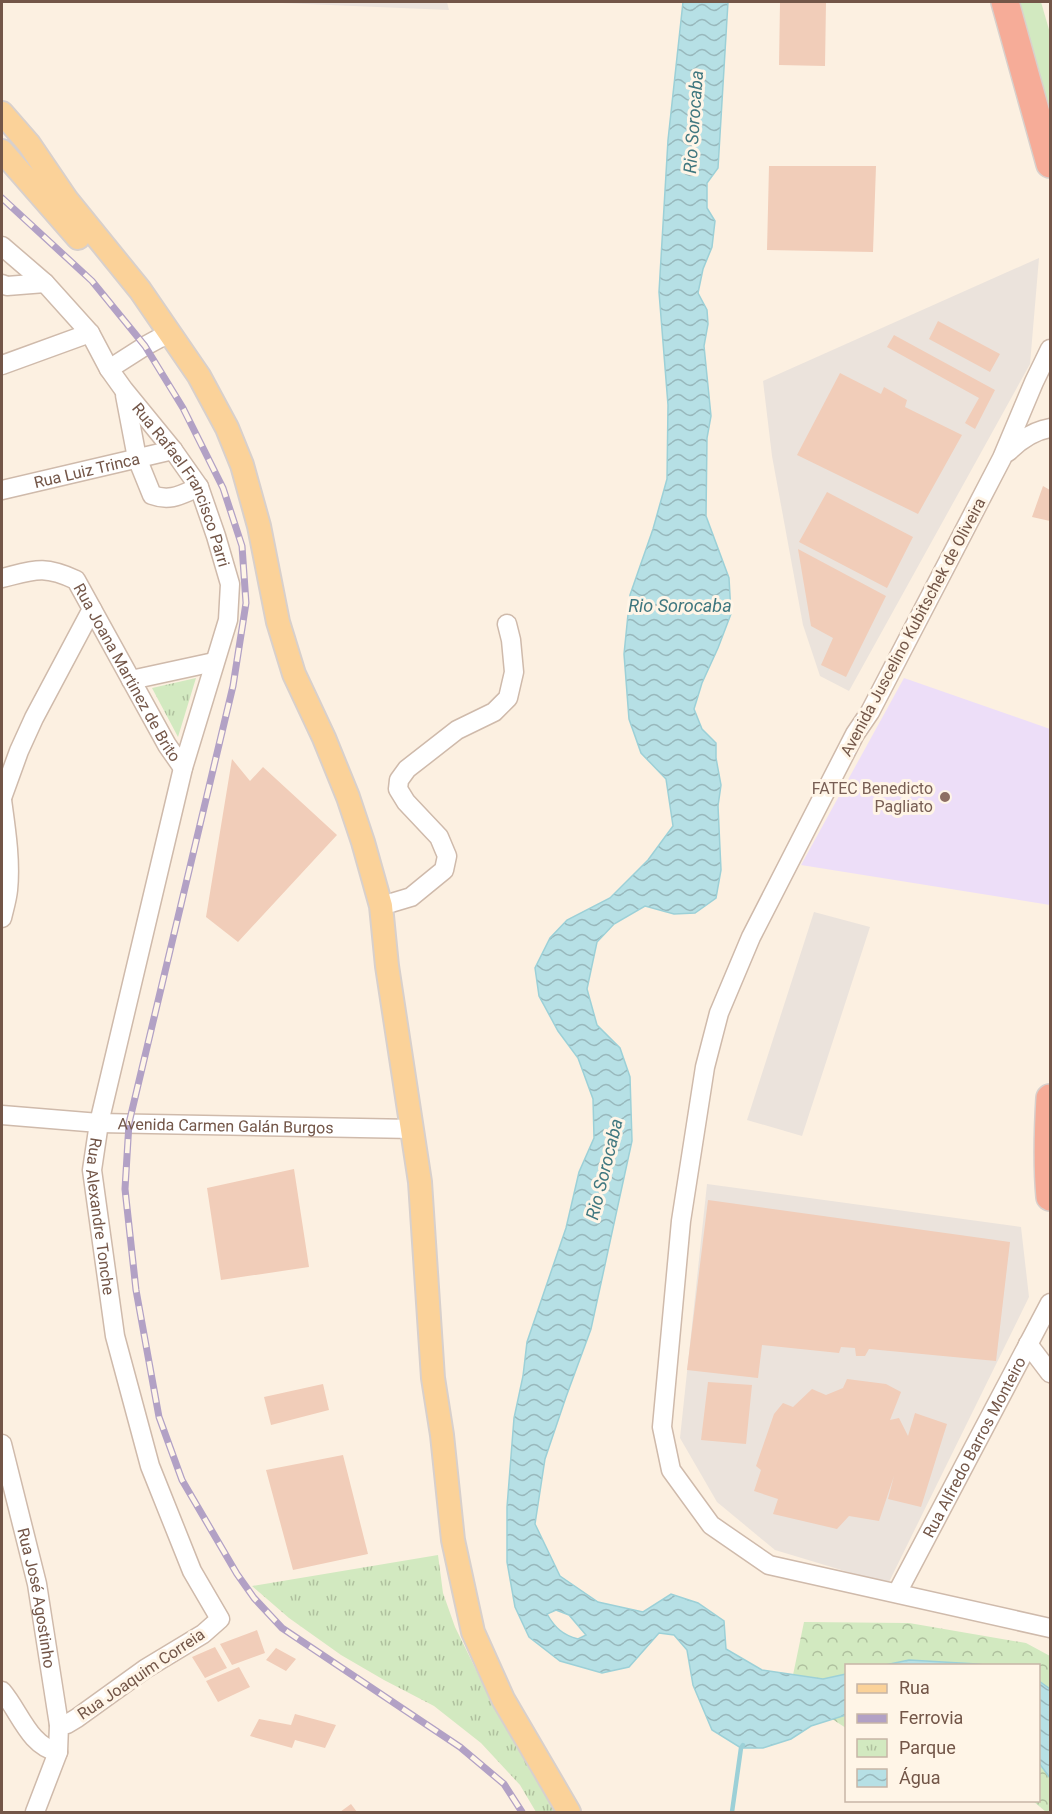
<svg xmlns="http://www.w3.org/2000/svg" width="1052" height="1814" font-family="Roboto,sans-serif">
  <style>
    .industrial { fill: #ebe3dc }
    .education { fill: #eddef8 }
    .green { fill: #d2e9c0 }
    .forest { fill: url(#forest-crowns) }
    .park { fill: url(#park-tufts) }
    .water { fill: url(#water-waves); stroke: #9cd0d7; stroke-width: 1.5; fill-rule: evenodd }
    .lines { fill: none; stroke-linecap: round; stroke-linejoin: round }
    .stream { stroke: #9cd0d7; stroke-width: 4.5 }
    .building { fill: #f1cdb9 }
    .minor-casing { stroke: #cfbaab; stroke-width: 21 }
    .major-casing { stroke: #d8d0cc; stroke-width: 26 }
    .highway-casing { stroke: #d8d0cc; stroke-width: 30 }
    .minor { stroke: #fff; stroke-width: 18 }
    .major { stroke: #fbd299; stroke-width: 22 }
    .highway { stroke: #f6ac98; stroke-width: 27 }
    .rail-casing { stroke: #b2a1c5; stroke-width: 7 }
    .rail { stroke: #fff5e7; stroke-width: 4.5; stroke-dasharray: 14; stroke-linecap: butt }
    .education-dot { fill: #8d6e63; stroke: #fff5e7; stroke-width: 2 }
    .labels { text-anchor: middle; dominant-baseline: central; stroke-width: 6; stroke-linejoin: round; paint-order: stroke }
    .street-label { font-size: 16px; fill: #735648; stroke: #fff5e7 }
    .education-label { font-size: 16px; fill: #785e54; stroke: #fff5e7; text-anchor: end }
    .water-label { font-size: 18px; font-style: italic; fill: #3f777f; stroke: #fff5e7 }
  </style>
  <defs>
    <pattern id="forest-crowns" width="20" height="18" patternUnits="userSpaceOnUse" patternTransform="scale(1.5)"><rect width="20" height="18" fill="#d2e9c0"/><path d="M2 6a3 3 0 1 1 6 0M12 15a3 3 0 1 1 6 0" fill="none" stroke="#afc09e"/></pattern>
    <pattern id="park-tufts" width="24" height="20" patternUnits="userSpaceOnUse" patternTransform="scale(1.5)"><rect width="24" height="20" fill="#d2e9c0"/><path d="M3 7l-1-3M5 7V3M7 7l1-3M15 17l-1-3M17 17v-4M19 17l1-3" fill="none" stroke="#afc09e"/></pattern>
    <pattern id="water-waves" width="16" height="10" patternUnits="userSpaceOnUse" patternTransform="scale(1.5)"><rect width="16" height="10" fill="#b6e0e5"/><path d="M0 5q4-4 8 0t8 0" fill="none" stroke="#98b8bc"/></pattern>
  </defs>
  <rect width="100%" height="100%" fill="#fcf0e1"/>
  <path class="industrial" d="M258,2H447L449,10Z
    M1039,258L1030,364L849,691L820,676L803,625L772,456L763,381Z
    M814,912L870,927L802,1136L747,1120Z
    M707,1184L1021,1227L1029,1297L888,1584L775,1550L717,1502L680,1438Z"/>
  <path class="education" d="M904,678L1050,729V905L801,865Z"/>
  <path class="green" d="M1017,2H1041L1050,33V120Z"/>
  <path class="forest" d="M804,1622L909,1623L1026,1643L1050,1656V1812H1046L1033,1801L1038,1800V1666H846V1728L807,1703L793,1675Z"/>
  <path class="park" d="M196,678L178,737L152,688Z
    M438,1555L443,1593L455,1627L483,1684L562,1812H536L520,1785L481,1743L434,1706L384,1680L341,1655L289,1618L252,1586Z"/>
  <path class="water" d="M683,2H728L718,168L707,183V208L715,221L712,247L703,269L698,293L707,310L708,324L704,346L711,416L707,438L706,516L729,578L731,614L718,648L702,683L694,709L702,729L716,743V758L721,785L718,806L721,870L716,898L695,913L674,914L645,906L614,924L597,942L587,989L597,1025L620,1048L630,1077L632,1141L591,1329L566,1397L545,1459L535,1524L560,1576L598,1602L643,1612L671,1594L698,1603L724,1621L726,1649L762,1670L823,1679L846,1674V1715L811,1726L791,1739L763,1748H741L712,1730L693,1685L687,1650L674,1635L659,1633L629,1667L602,1673L560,1661L529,1637L515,1607L507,1562V1507L514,1418L523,1376L527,1342L566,1228L579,1172L594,1138L593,1099L578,1058L558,1031L539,996L535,968L550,938L567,920L610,898L648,860L673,826L666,779L641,753L629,719L624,654L630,595L653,529L667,479L668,405L659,292L668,140ZM556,1610L569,1615L586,1635L578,1639C563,1635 555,1628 547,1614Z
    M909,1660L977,1664L984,1665H885Z
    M1039,1681L1050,1689V1778L1039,1763Z"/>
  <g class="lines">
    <path class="stream" d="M732,1812L741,1748L743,1745"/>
  </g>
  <path class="building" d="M780,2H826L825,66L779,65Z
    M769,166H876L873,252L767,250Z
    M938,321L1000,354L990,372L929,339Z
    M894,335L995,390L975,429L965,423L979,398L887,347Z
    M840,373L881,394L884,387L907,400L905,407L962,435L918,514L797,455Z
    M1043,486L1050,490V521L1032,517Z
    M827,492L913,537L887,588L799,542Z
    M798,549L886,596L846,677L821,665L833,638L811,626Z
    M232,759L250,781L263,767L337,835L238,942L206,917Z
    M294,1169L309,1267L221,1280L207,1188Z
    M708,1200L1010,1242L996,1361L869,1349L865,1356H856L855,1348L841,1347L839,1353L762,1345L758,1378L687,1370Z
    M847,1379L886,1384L901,1392L890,1420L899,1418L908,1436L915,1413L947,1424L921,1507L888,1499L894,1476L879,1521L849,1516L837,1529L773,1514L778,1499L754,1491L761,1470L756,1466L774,1414L783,1403L793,1407L812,1389L826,1395L843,1388Z
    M708,1382L752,1385L746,1444L701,1440Z
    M323,1384L329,1410L271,1425L264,1397Z
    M343,1455L368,1554L293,1570L266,1470Z
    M257,1630L265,1653L232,1665L220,1644Z
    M215,1647L227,1668L205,1678L192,1657Z
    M276,1648L296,1659L286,1671L266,1660Z
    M239,1667L250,1687L218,1702L206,1681Z
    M295,1714L336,1725L325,1748L295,1740L292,1748L250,1736L259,1719L291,1725Z
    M351,1804L357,1812H340Z"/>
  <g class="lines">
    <defs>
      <g id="minor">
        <path id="s1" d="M2,246L45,283L90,333L109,369L124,390L173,450L199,487L216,536L230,584L228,620L183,768L99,1123L92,1170L115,1336L150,1466L192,1571L220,1619L203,1634L145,1669L77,1718L67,1724L59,1725"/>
        <path d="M2,284L7,286L45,283"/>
        <path d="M1050,349L1034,382L1002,458L870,712L855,734L751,937L719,1013L705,1067L681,1221L662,1427L671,1470L711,1525L769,1565L1050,1628"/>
        <path d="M2,365L90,333"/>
        <path d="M109,369L145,346L169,333"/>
        <path d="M125,395L137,458L152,495C171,502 182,494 199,487"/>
        <path d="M1008,452C1020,440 1033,431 1050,428"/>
        <path id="s2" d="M2,490L173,450"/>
        <path id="s3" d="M2,578C35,570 43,565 76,580L167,745L183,768"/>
        <path d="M131,680L214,662"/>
        <path d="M2,798L19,751L34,718L92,609"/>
        <path d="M2,800C6,829 11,861 8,890C7,900 4,909 2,918"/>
        <path d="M381,906L411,897L444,870L447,856L439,837L406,802L398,789L399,780L407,769L457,730L494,712L508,698L514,672L511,640L507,624"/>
        <path id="s4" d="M2,1115L99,1123L413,1129"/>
        <path d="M1028,1344L1050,1373"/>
        <path id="s5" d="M2,1444L37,1584L59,1725L58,1752L35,1812"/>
        <path id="s6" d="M897,1593L1050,1303"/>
        <path d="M2,1691C20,1712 29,1746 58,1752"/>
      </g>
      <path id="major" d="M2,113L29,144L67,200L140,290L199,376L227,428L242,465L259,526L278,622L294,674L324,738L348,797L363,842L381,906L387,966L420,1182L433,1378L442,1435L453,1540L473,1632L503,1699L569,1812
        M2,151L78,238"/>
      <path id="highway" d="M1005,2L1050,164
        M1050,1098C1048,1131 1047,1164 1050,1197"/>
    </defs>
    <use href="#minor" class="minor-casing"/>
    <use href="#major" class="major-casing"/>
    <use href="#highway" class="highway-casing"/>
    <use href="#minor" class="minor"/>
    <use href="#major" class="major"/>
    <use href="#highway" class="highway"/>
    <defs>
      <path id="rail" d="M2,198L92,281L145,346L183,408L223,488L242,546L246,603L233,686L129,1123L125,1189L136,1290L159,1417L182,1480L237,1574L254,1598L282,1628L460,1747L504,1784L522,1812"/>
    </defs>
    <use href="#rail" class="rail-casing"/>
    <use href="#rail" class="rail"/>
  </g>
  <circle class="education-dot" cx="945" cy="797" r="6"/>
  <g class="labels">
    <g class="street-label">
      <text stroke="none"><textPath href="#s2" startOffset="87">Rua Luiz Trinca</textPath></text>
      <text stroke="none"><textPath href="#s1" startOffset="303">Rua Rafael Francisco Parri</textPath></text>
      <text transform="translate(913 627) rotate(-62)">Avenida Juscelino Kubitschek de Oliveira</text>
      <text stroke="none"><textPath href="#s3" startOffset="182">Rua Joana Martinez de Brito</textPath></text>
      <text stroke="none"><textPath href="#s4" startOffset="224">Avenida Carmen Galán Burgos</textPath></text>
      <text stroke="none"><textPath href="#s1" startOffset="1065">Rua Alexandre Tonche</textPath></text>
      <text stroke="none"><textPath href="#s6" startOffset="165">Rua Alfredo Barros Monteiro</textPath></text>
      <text stroke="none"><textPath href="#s5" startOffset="158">Rua José Agostinho</textPath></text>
      <text transform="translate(141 1674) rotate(-34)">Rua Joaquim Correia</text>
    </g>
    <g class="education-label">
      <text x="933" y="788">FATEC Benedicto<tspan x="933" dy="18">Pagliato</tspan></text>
    </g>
    <g class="water-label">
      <text transform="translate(693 122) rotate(-86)">Rio Sorocaba</text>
      <text x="680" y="605">Rio Sorocaba</text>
      <text transform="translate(604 1169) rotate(-76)">Rio Sorocaba</text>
    </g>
  </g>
  <rect width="1052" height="1814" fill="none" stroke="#735648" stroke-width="6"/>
  <rect x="845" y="1664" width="195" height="138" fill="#fff5e7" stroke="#c7b5a7" stroke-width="1.5"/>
  <rect x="857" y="1684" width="30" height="9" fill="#fbd299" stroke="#c7b5a7" stroke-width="1.5"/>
  <text x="899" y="1694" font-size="18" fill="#735648">Rua</text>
  <rect x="857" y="1714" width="30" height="9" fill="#b2a1c5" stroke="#c7b5a7" stroke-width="1.5"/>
  <text x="899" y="1724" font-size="18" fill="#735648">Ferrovia</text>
  <rect x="857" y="1739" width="30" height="18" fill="url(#park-tufts)" stroke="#c7b5a7" stroke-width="1.5"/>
  <text x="899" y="1754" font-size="18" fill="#735648">Parque</text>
  <rect x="857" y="1769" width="30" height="18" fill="url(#water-waves)" stroke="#c7b5a7" stroke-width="1.5"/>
  <text x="899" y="1784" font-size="18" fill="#735648">Água</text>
</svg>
